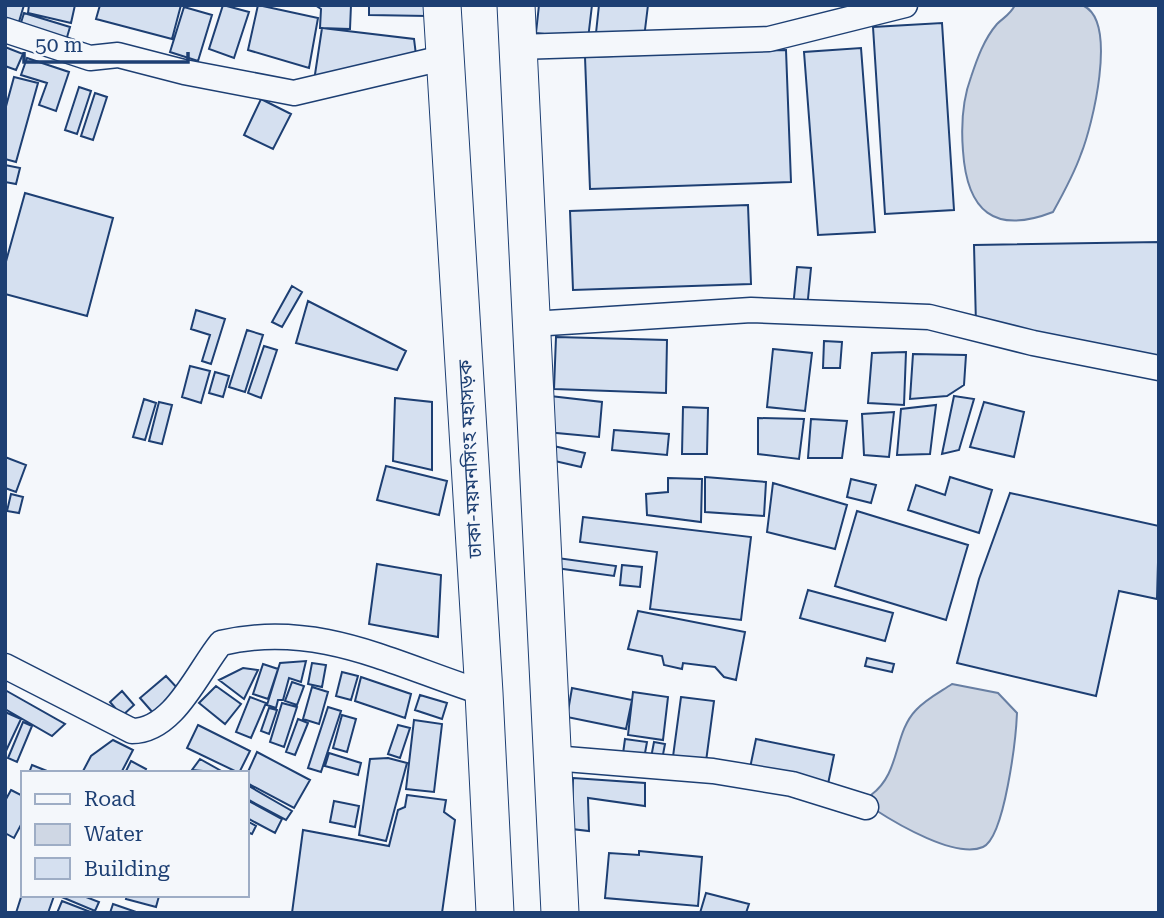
<svg xmlns="http://www.w3.org/2000/svg" width="1164" height="918" font-family="'Roboto Serif','Noto Sans Bengali',serif">
  <style>
    .water { fill: #cfd7e4; stroke: #687fa3; stroke-width: 2 }
    .building { fill: #d5e0f0; stroke: #1d3f73; stroke-width: 2 }
    .lines { fill: none; stroke-linecap: round; stroke-linejoin: round }
    .minor-casing { stroke: #1d3f73; stroke-width: 27 }
    .highway-casing { stroke: #1d3f73; stroke-width: 39 }
    .minor { stroke: #f4f7fb; stroke-width: 24 }
    .highway { stroke: #f4f7fb; stroke-width: 37 }
    .labels { text-anchor: middle; dominant-baseline: central; stroke-width: 5; stroke-linejoin: round; paint-order: stroke }
    .street-label { font-size: 19px; fill: #1d3f73; stroke: #f4f7fb }
  </style>
  <rect width="100%" height="100%" fill="#f4f7fb"/>
  <path class="water" d="M1015,5C1030,5 1073,1 1084,6C1118,23 1092,127 1081,154C1074,174 1063,194 1053,212C994,235 967,211 963,151C961,126 962,101 971,77C977,59 984,39 997,24C1004,17 1010,15 1015,5Z
    M952,684L998,693L1017,713C1016,737 1005,837 983,847C956,859 897,824 874,809L871,795C901,773 893,734 916,710C926,699 940,692 952,684Z"/>
  <path class="building" d="M5,5H24L18,25L5,22Z
    M29,5H75L71,23L28,13Z
    M100,5H181L172,39L96,19Z
    M223,5L249,12L234,58L209,49Z
    M258,5L318,18L309,68L248,50Z
    M315,5H351L350,29L320,28L321,9Z
    M369,5H427V16L369,15Z
    M539,5H592L588,39L536,33Z
    M599,5H648L644,38L596,33Z
    M184,7L212,15L198,61L170,52Z
    M24,13L70,27L65,44L19,29Z
    M942,23L954,210L885,214L873,27Z
    M322,28L414,39L416,55L314,81Z
    M5,47L23,54L16,70L5,66Z
    M861,48L875,232L818,235L804,52Z
    M786,50L791,182L590,189L585,57Z
    M27,58L69,72L56,111L39,105L47,83L21,75Z
    M14,77L38,83L16,162L5,159V110Z
    M79,87L91,91L77,134L65,130Z
    M95,93L107,97L93,140L81,136Z
    M261,99L291,114L273,149L244,135Z
    M5,165L20,168L16,184L5,182Z
    M25,193L113,218L87,316L5,294V265Z
    M748,205L751,284L573,290L570,211Z
    M1159,242V358L976,325L974,245Z
    M797,267L811,268L807,309L793,308Z
    M292,286L302,292L282,327L272,322Z
    M308,301L406,351L397,370L296,343Z
    M196,310L225,319L211,364L202,361L210,335L191,329Z
    M247,330L263,335L245,392L229,387Z
    M556,337L667,340L666,393L554,389Z
    M824,341L842,342L840,368H823Z
    M264,346L277,350L261,398L248,393Z
    M773,349L812,353L805,411L767,407Z
    M906,352L904,405L868,403L872,353Z
    M913,354L966,355L964,385L947,396L910,399Z
    M190,366L210,371L201,403L182,397Z
    M215,372L229,376L223,397L209,393Z
    M550,396L602,402L599,437L546,432Z
    M954,396L974,399L959,450L942,454Z
    M395,398L432,402V470L393,461Z
    M144,399L156,403L145,440L133,437Z
    M159,402L172,405L162,444L149,441Z
    M984,402L1024,412L1014,457L970,447Z
    M936,405L930,454L897,455L901,409Z
    M683,407L708,408L707,454H682Z
    M894,412L889,457L864,455L862,414Z
    M758,418L804,419L799,459L758,454Z
    M811,419L847,421L842,458H808Z
    M614,430L669,434L667,455L612,450Z
    M549,445L585,453L581,467L546,459Z
    M5,457L26,465L16,492L5,488Z
    M386,466L447,481L439,515L377,500Z
    M705,477L766,482L764,516L705,512Z
    M950,477L992,490L979,533L908,510L916,485L945,495Z
    M668,478L702,479L701,522L647,515L646,494L668,492Z
    M851,479L876,485L871,503L847,497Z
    M773,483L847,505L835,549L767,532Z
    M1010,493L1159,526L1157,599L1119,591L1096,696L957,663L979,579Z
    M11,494L23,497L19,513L7,511Z
    M857,511L968,545L946,620L835,586Z
    M583,517L751,537L741,620L650,609L657,552L580,542Z
    M550,557L616,566L614,576L556,568Z
    M377,564L441,575L438,637L369,624Z
    M622,565L642,567L640,587L620,585Z
    M808,590L893,613L885,641L800,618Z
    M638,611L745,632L736,680L724,677L715,667L683,663L682,669L664,665L662,656L628,649Z
    M867,658L894,664L892,672L865,666Z
    M306,661L301,682L289,678L283,700H278L276,708L267,705L280,663Z
    M312,663L326,665L322,687L308,684Z
    M263,664L278,669L268,699L253,694Z
    M243,668L258,670L244,699L219,680Z
    M342,672L358,676L351,700L336,696Z
    M166,676L180,691L154,714L140,698Z
    M361,677L411,694L405,718L355,701Z
    M292,682L304,686L297,705L285,701Z
    M216,686L241,704L225,724L199,703Z
    M312,687L328,692L319,724L303,719Z
    M572,688L632,700L626,729L567,717Z
    M5,690L65,724L52,736L5,709Z
    M122,691L134,705L122,716L110,702Z
    M633,692L668,697L663,740L628,735Z
    M420,695L447,703L442,719L415,710Z
    M250,697L266,703L251,738L236,732Z
    M681,697L714,701L705,769L672,764Z
    M282,703L297,707L284,747L270,742Z
    M328,707L341,711L321,772L308,768Z
    M269,708L277,710L269,734L261,731Z
    M5,712L21,719L5,753Z
    M342,715L356,719L347,752L333,748Z
    M298,719L308,723L295,755L286,752Z
    M414,720L442,724L434,792L406,789Z
    M23,722L32,726L17,762L8,758Z
    M198,725L250,751L239,773L187,748Z
    M398,725L410,728L400,758L388,754Z
    M625,739L647,742L643,764L622,761Z
    M756,739L834,755L828,784L750,768Z
    M113,740L133,750L121,773H82L91,756Z
    M654,742L665,744L661,765L650,763Z
    M257,752L310,780L294,808L247,783V774Z
    M329,753L361,763L358,775L325,766Z
    M388,758L407,763L386,841L359,835L370,759Z
    M200,759L225,773L192,770Z
    M131,761L146,769L144,773H125Z
    M32,765L52,773H29Z
    M573,778L645,783V806L588,798L589,831L572,829Z
    M247,785L292,811L286,820L247,799Z
    M11,790L23,796V821L14,838L5,833V801Z
    M407,795L446,800L444,812L455,820L442,913H292L303,830L389,846L398,810L405,807Z
    M247,800L282,819L275,833L247,818Z
    M334,801L359,806L355,827L330,822Z
    M247,821L256,826L252,834L247,832Z
    M639,851L702,857L698,906L605,898L609,853L639,855Z
    M23,891V895L54,896L48,913H16Z
    M706,893L749,904L746,913H700Z
    M57,895H81L99,902L95,911Z
    M127,895H157L159,896L156,907L126,899Z
    M62,901L93,913H57Z
    M113,904L139,913H110Z"/>
  <g class="lines">
    <defs>
      <path id="minor" d="M5,30L90,58L118,55L184,72L294,93L447,57
        M517,47L769,39L905,5
        M532,324L751,310L929,317L1033,343L1159,368
        M5,666L132,731C174,731 198,671 221,643C318,620 395,665 484,693
        M553,758L713,771L792,784L866,807"/>
      <path id="highway" d="M442,5L484,693L495,913
        M516,5L560,913"/>
    </defs>
    <use href="#minor" class="minor-casing"/>
    <use href="#highway" class="highway-casing"/>
    <use href="#minor" class="minor"/>
    <use href="#highway" class="highway"/>
  </g>
  <g class="labels">
    <g class="street-label">
      <text transform="translate(470 459) rotate(-93)">ঢাকা-ময়মনসিংহ মহাসড়ক</text>
    </g>
  </g>
  <rect width="1164" height="918" fill="none" stroke="#1d3f73" stroke-width="14"/>
  <rect x="21" y="771" width="228" height="126" fill="#f4f7fb" stroke="#9eadc5" stroke-width="2"/>
  <rect x="35" y="794" width="35" height="10" fill="#f4f7fb" stroke="#9eadc5" stroke-width="2"/>
  <text x="84" y="806" font-size="21" fill="#1d3f73">Road</text>
  <rect x="35" y="824" width="35" height="21" fill="#cfd7e4" stroke="#9eadc5" stroke-width="2"/>
  <text x="84" y="841" font-size="21" fill="#1d3f73">Water</text>
  <rect x="35" y="858" width="35" height="21" fill="#d5e0f0" stroke="#9eadc5" stroke-width="2"/>
  <text x="84" y="876" font-size="21" fill="#1d3f73">Building</text>
  <path d="M24 52v10h164v-10" fill="none" stroke="#1d3f73" stroke-width="3.5"/>
  <text x="35" y="52" font-size="21" fill="#1d3f73" stroke="#f4f7fb" stroke-width="5" paint-order="stroke">50 m</text>
</svg>
